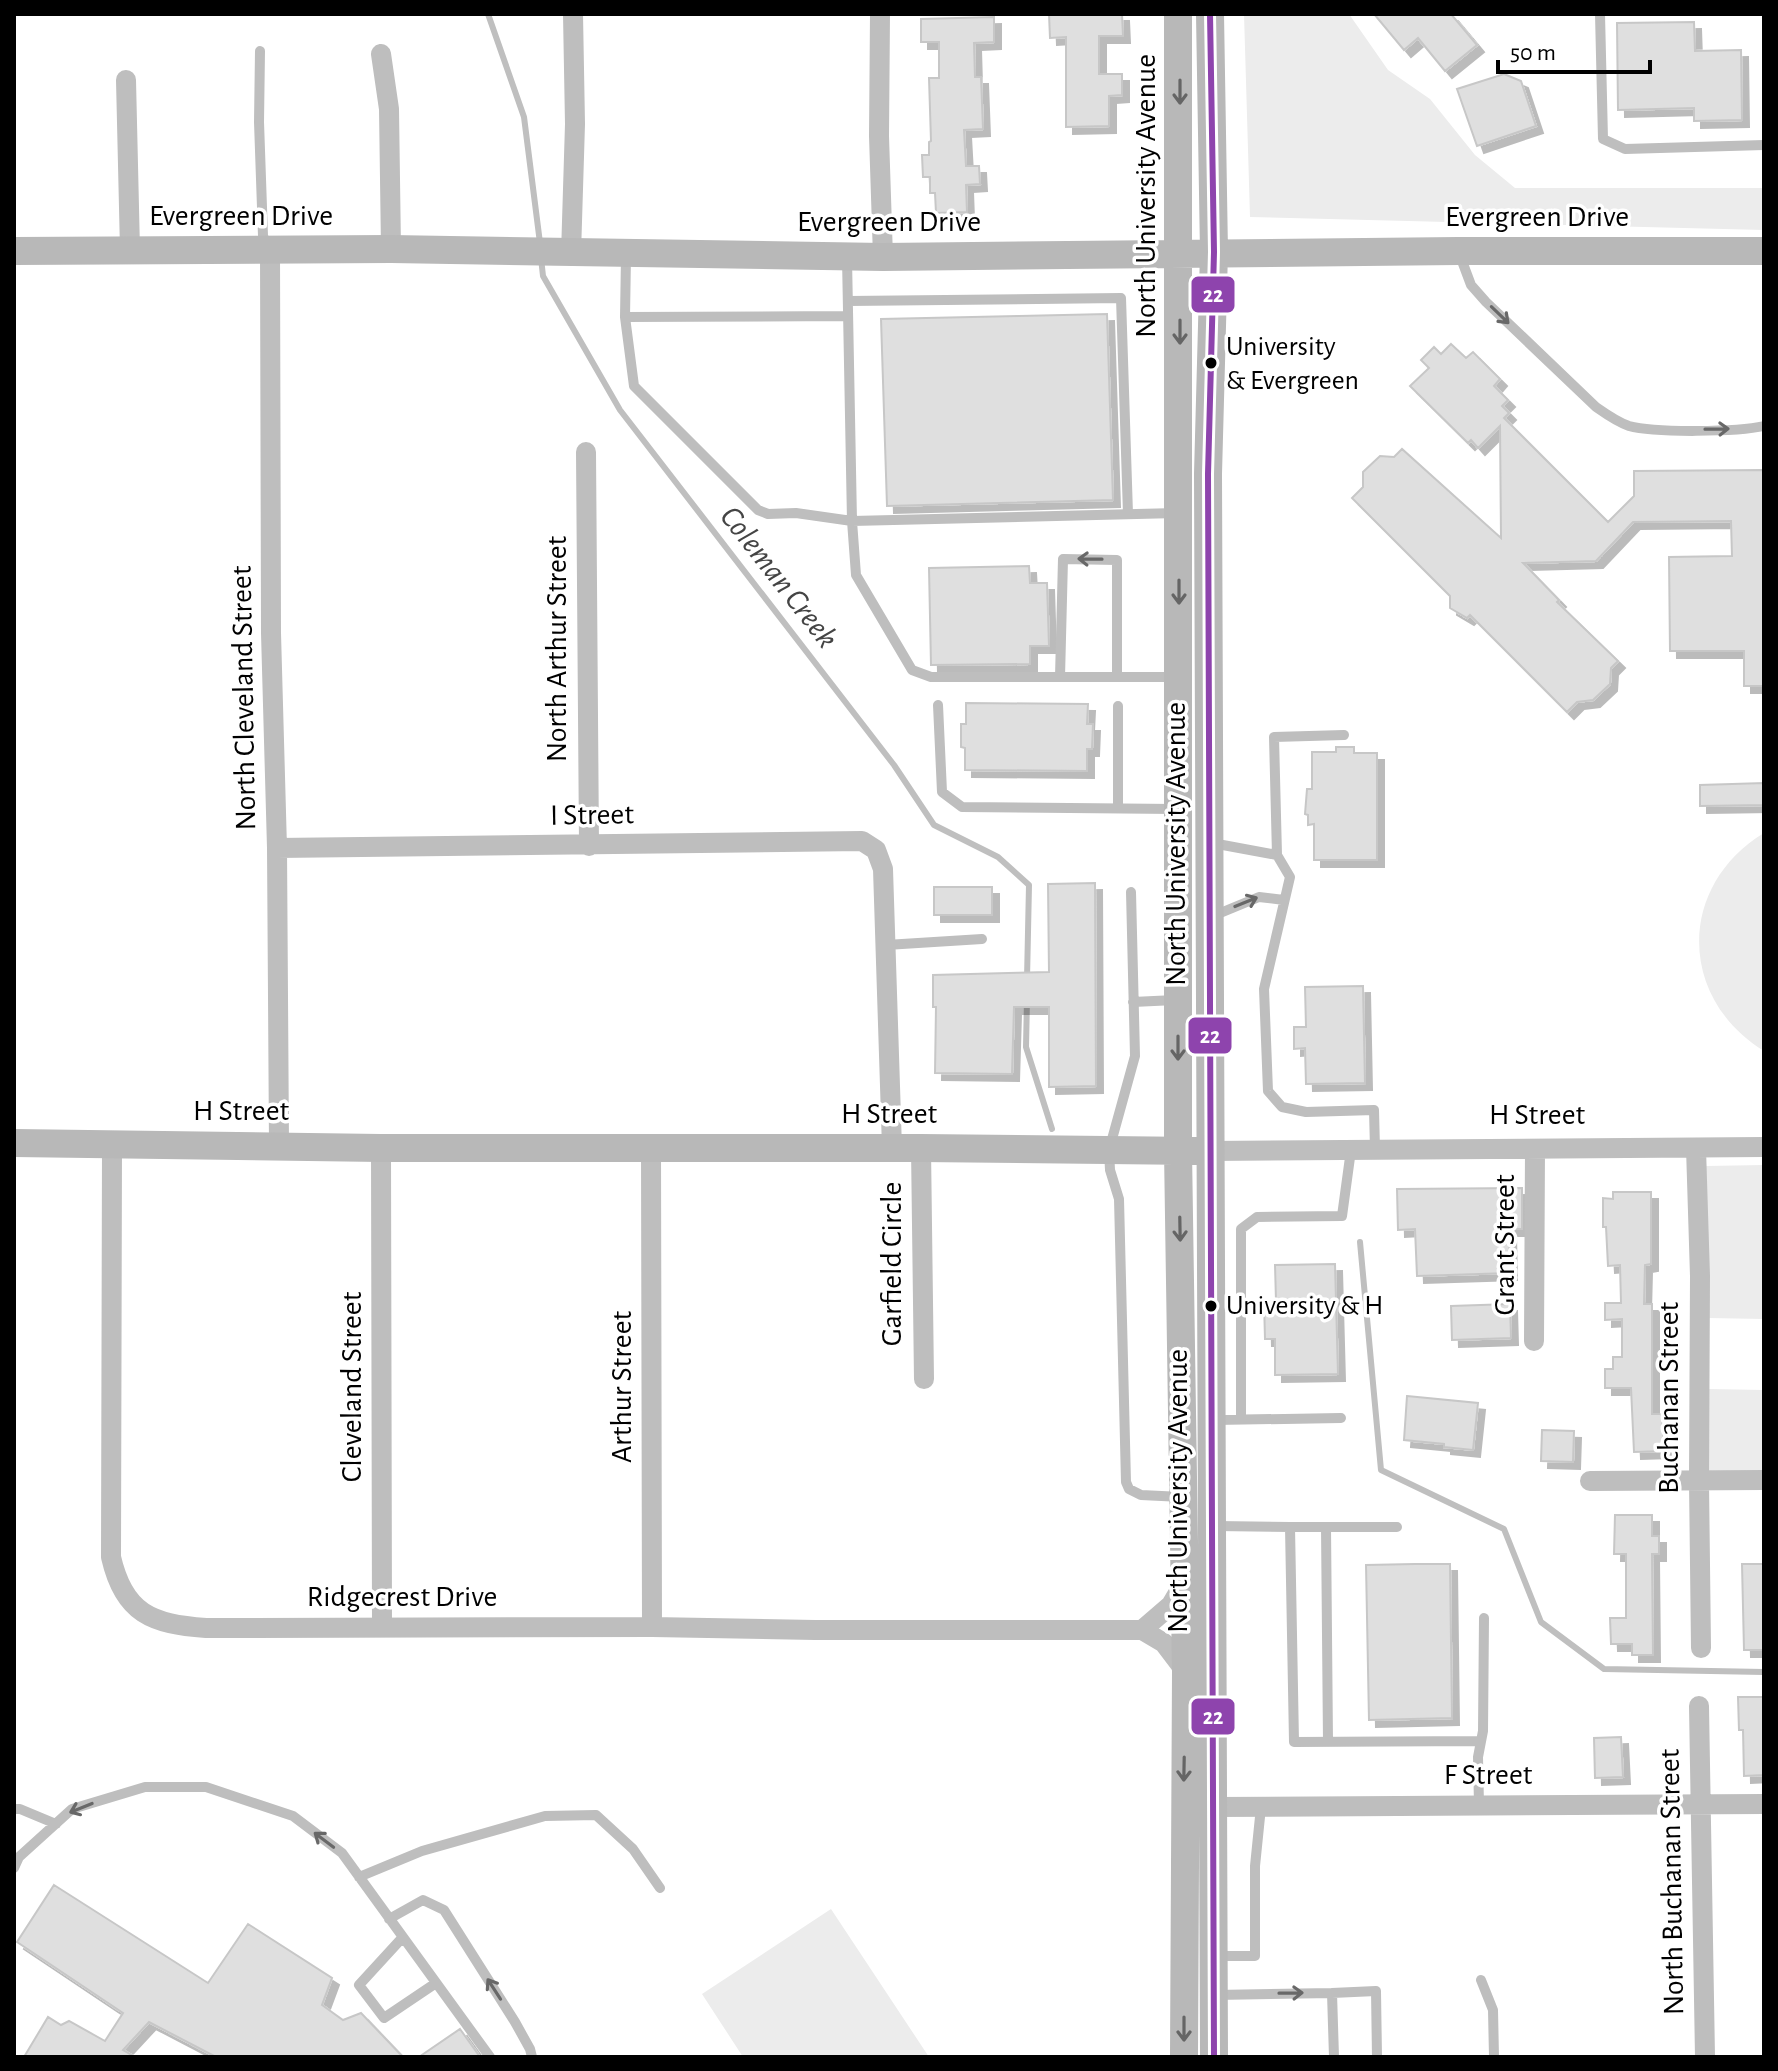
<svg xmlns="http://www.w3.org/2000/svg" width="1778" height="2071" font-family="'Alegreya Sans',sans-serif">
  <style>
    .green { fill: #ececec }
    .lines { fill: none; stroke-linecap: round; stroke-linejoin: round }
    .stream { stroke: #bfbfbf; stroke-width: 6 }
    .building { fill: #dfdfdf; stroke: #c7c7c7; stroke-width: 2; filter: url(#shadow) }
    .lane { stroke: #bebebe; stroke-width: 10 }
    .street { stroke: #bebebe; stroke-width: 20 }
    .secondary { stroke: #b8b8b8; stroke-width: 28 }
    .bus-1-casing { stroke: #fff; stroke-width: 12 }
    .bus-1 { stroke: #8e44ad; stroke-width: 6 }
    .oneway { stroke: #656565 }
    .oneway2 { stroke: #686868 }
    .bus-dot { fill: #000; stroke: #fff; stroke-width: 3 }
    .labels { text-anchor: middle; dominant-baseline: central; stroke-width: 7; stroke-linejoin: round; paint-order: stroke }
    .bus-label { font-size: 28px; fill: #000; stroke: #fff; text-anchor: start }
    .street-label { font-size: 30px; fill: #000; stroke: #fff }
    .water-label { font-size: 32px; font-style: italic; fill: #444; stroke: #fff }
    .line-badge { stroke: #fff; stroke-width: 3 }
    .badge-label { font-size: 22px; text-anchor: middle; font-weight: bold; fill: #fff }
  </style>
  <defs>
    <filter id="shadow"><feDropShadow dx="7" dy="7" stdDeviation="0" flood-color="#0004"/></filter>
  </defs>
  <rect width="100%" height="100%" fill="#fff"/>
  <path class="green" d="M1244,14H1349L1388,70L1430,99L1475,155L1515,188H1764V230L1250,217Z
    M1764,833V1051C1678,998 1677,886 1764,833Z
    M1764,1165V1319L1708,1318L1706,1166Z
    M1708,1389L1764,1390V1472H1706Z
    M831,1909L929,2057H743L702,1994Z"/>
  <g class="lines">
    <path class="stream" d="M488,14L524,117L540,243
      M541,258L543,276L620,410L894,765L934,825L998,857L1029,885L1027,979
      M1027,999L1026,1047L1052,1129
      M1360,1242L1381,1470L1504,1529L1541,1622L1604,1669L1764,1672"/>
  </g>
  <path class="building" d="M1049,14H1122L1123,36H1099V74H1122V95L1109,96V126L1066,127V37L1050,38Z
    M1374,14H1451L1477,45L1445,71L1418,38L1404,50Z
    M994,17V42L974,43L975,77H981L983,129L964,130L966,166H979L980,184L966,185L967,212L936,213L935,193H930V177H923L922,155H929V142L931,141L929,78H939V42H921V19Z
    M1694,22L1695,51L1741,50L1742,120L1694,121V108L1618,110L1617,23Z
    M1504,74L1521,81L1536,126L1477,146L1457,89Z
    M1107,314L1113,500L887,506L881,319Z
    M1451,344L1466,358L1473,352L1500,379L1494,386L1508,400L1502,406L1509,413L1504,418L1608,522L1634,496V471L1764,470V686H1744V651H1670L1669,557L1732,556L1731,521L1633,522L1596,561L1523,563L1559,600L1557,602L1618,661L1611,668L1610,684L1593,700L1577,702L1567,712L1470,615L1467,618L1450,608V596L1352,498L1363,487V472L1380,456L1394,457L1402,449L1501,538L1500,426L1478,448L1471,440L1468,443L1410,386L1429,368L1421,360L1434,347L1441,354Z
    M1029,566L1030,583H1047L1049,646H1030V664L931,665L929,568Z
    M966,703L1088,704L1087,724H1093L1092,749H1087V771L965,770V748L961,747V724H966Z
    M1336,747H1354V753H1377V860H1314V824L1308,825V815L1305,814L1307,789H1312V752H1336Z
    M1764,783V805L1700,806V785Z
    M1095,883L1096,1086L1049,1087V1007H1014L1012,1074L935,1073L936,1007H933V975L1049,972L1048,884Z
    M934,887H992V915H934Z
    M1363,986L1365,1083L1306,1084L1305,1048L1294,1049V1027H1306L1305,987Z
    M1522,1188V1229H1509L1510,1273L1417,1276L1415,1229L1398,1230L1397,1189Z
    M1613,1192H1651V1264L1645,1265L1644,1304H1652V1414H1662L1664,1451L1634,1452L1631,1388H1605V1369H1613V1357H1622V1319L1605,1320V1303H1621L1620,1265L1608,1266L1606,1227H1603V1198L1613,1199Z
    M1335,1264L1338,1374L1275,1375V1339H1265L1264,1301H1276L1275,1265Z
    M1510,1304L1511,1338L1452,1340L1451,1306Z
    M1407,1396L1478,1403L1473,1450L1444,1447V1444L1404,1440Z
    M1542,1430L1574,1431L1573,1462L1541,1461Z
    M1615,1515H1652V1536H1659V1554H1652L1653,1655H1632V1644H1611L1610,1618H1626V1554H1614Z
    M1415,1564H1450L1452,1718L1369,1720L1366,1565Z
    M1742,1564H1764V1650H1744Z
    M1738,1697H1764V1775L1744,1776L1743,1730H1739Z
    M1621,1737L1623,1777L1595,1778L1594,1738Z
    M54,1885L208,1983L248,1924L332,1978L322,2005L343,2020L361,2013L403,2057H216L149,2022L123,2050L135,2057H24L48,2017L61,2025L69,2021L105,2041L123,2013L17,1942Z
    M460,2029L480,2057H419Z"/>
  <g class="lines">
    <path class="lane" d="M1600,14L1603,139L1625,149L1764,145
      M260,51L259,122L263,236L267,245
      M1459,253L1471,285L1486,302L1596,407C1606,414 1617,422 1629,426C1654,433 1738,432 1764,426
      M626,256L625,317L848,316
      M847,258L852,521L1177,513
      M848,301L1121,298L1128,514
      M625,317L634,386L758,510L768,514L796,513L852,521L856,575L912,670L931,677H1175
      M1060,677L1063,559L1117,560V677
      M938,705L942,792L962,807L1176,809
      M1344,735L1274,737L1277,855L1290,877L1264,989L1268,1091L1282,1107L1306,1112L1374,1110L1375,1149
      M1118,808V706
      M1212,843L1277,855
      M1131,892L1135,1056L1109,1150L1110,1170L1119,1199L1126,1482L1129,1489L1141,1495L1182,1497
      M1213,916L1259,897L1284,900
      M886,945L982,939
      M1133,1002L1175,1000
      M1215,1420L1341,1418
      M1241,1420V1229L1257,1217L1342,1216L1351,1150
      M1216,1526L1290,1527
      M1326,1527L1328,1742
      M1397,1527H1290L1294,1742L1481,1741
      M1479,1805L1478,1757L1483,1731L1484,1618
      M14,1809H20L56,1824
      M14,1868L19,1857L72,1809L145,1787H206L293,1816L342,1853L490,2057
      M359,1877L422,1851L545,1816L596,1815L633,1849L660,1888
      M389,1919L423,1900L444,1910L515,2022L530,2049L532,2057
      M403,1937L359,1985L384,2018L436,1983
      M1214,1956H1255V1866L1261,1807
      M1481,1980L1493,2010L1494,2057
      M1332,1993L1376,1991L1377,2057
      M1215,1995L1332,1993L1334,2057"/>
    <path class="street" d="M880,14L879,136L883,257
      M381,54L389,109L391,249
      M126,80L130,250
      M270,250L271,633L277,848L279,1145
      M571,254L575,124L573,14
      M586,452L589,846
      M277,848L862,841L876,850L883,869L892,1148
      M112,1145L111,1557C124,1614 152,1624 206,1628L652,1627L815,1630H1142L1164,1643L1186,1672
      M651,1147L652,1627
      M381,1148L382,1626
      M921,1148L924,1379
      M1696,1148L1700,1276L1699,1481L1701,1648
      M1210,1151L1764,1147
      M1534,1341L1535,1149
      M1590,1481L1764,1480
      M1142,1630L1171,1605L1184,1583
      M1699,1706L1705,2057
      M1213,1807L1764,1804"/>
    <path class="secondary" d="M1178,14V1151L1186,1672L1184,2057
      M1210,14L1214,252L1208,474L1214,2057
      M14,251L391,249L883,257L1458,251H1764
      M14,1143L381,1148H921L1197,1151"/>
    <defs>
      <path id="bus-1" d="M1210,14L1214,252L1208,474L1214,2057"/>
    </defs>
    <use href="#bus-1" class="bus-1-casing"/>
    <use href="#bus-1" class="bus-1"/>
  </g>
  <defs><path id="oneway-shaft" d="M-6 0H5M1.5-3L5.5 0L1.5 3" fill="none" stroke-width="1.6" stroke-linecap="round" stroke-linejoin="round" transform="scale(2)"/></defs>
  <g class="oneway">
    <use href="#oneway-shaft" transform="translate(1180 92) rotate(90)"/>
    <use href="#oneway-shaft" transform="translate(1180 332) rotate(90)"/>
    <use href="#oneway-shaft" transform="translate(1179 592) rotate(90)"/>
    <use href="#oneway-shaft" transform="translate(1178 1048) rotate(90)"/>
    <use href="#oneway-shaft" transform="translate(1180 1229) rotate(89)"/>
    <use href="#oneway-shaft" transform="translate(1184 1769) rotate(91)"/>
    <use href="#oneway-shaft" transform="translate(1184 2029) rotate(90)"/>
  </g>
  <g class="oneway2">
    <use href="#oneway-shaft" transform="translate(1500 315) rotate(44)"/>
    <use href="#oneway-shaft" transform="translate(1717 429) rotate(-1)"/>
    <use href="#oneway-shaft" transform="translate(1090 559) rotate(-179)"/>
    <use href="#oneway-shaft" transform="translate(1246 902) rotate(-22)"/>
    <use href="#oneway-shaft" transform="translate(81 1808) rotate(158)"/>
    <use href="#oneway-shaft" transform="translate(324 1840) rotate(-143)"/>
    <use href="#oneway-shaft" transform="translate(494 1989) rotate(-123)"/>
    <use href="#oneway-shaft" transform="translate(1291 1993) rotate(-1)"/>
  </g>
  <g class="bus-dot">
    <circle cx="1211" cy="363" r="7"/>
    <circle cx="1211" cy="1306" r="7"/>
  </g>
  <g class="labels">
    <g class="bus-label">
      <text x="1226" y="347">University<tspan x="1226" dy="34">&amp; Evergreen</tspan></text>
      <text x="1226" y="1306">University &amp; H</text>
    </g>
    <g class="street-label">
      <text transform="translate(1146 196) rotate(-90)">North University Avenue</text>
      <text x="241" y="216">Evergreen Drive</text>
      <text x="1537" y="217">Evergreen Drive</text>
      <text x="889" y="222">Evergreen Drive</text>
      <text transform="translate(557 649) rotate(-90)">North Arthur Street</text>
      <text transform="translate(244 698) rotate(-91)">North Cleveland Street</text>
      <text transform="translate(592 815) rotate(-1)">I Street</text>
      <text transform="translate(1176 844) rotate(-90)">North University Avenue</text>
      <text x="241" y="1111">H Street</text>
      <text x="889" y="1114">H Street</text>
      <text x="1537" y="1115">H Street</text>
      <text transform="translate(1505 1245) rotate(-90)">Grant Street</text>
      <text transform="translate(892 1264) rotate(-90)">Garfield Circle</text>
      <text transform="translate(352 1387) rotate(-90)">Cleveland Street</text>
      <text transform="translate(622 1387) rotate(-90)">Arthur Street</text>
      <text transform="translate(1669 1398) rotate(-90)">Buchanan Street</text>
      <text transform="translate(1178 1491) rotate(-90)">North University Avenue</text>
      <text x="402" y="1597">Ridgecrest Drive</text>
      <text x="1488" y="1775">F Street</text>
      <text transform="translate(1672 1882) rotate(-91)">North Buchanan Street</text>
    </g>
    <g class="water-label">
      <text transform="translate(779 577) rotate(52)">Coleman Creek</text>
    </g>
  </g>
  <g class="line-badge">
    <rect x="1190" y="275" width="46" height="39" rx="8" fill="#8e44ad"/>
    <rect x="1187" y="1016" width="46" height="39" rx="8" fill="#8e44ad"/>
    <rect x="1190" y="1697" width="46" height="39" rx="8" fill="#8e44ad"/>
  </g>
  <g class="badge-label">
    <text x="1213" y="302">22</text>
    <text x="1210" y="1043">22</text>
    <text x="1213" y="1724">22</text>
  </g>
  <rect width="1778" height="2071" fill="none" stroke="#000000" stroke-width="32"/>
  <path d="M1498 60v12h152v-12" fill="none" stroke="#000000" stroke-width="4"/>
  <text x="1510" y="60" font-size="24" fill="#000000" stroke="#ffffff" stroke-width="6" paint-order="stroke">50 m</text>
</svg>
